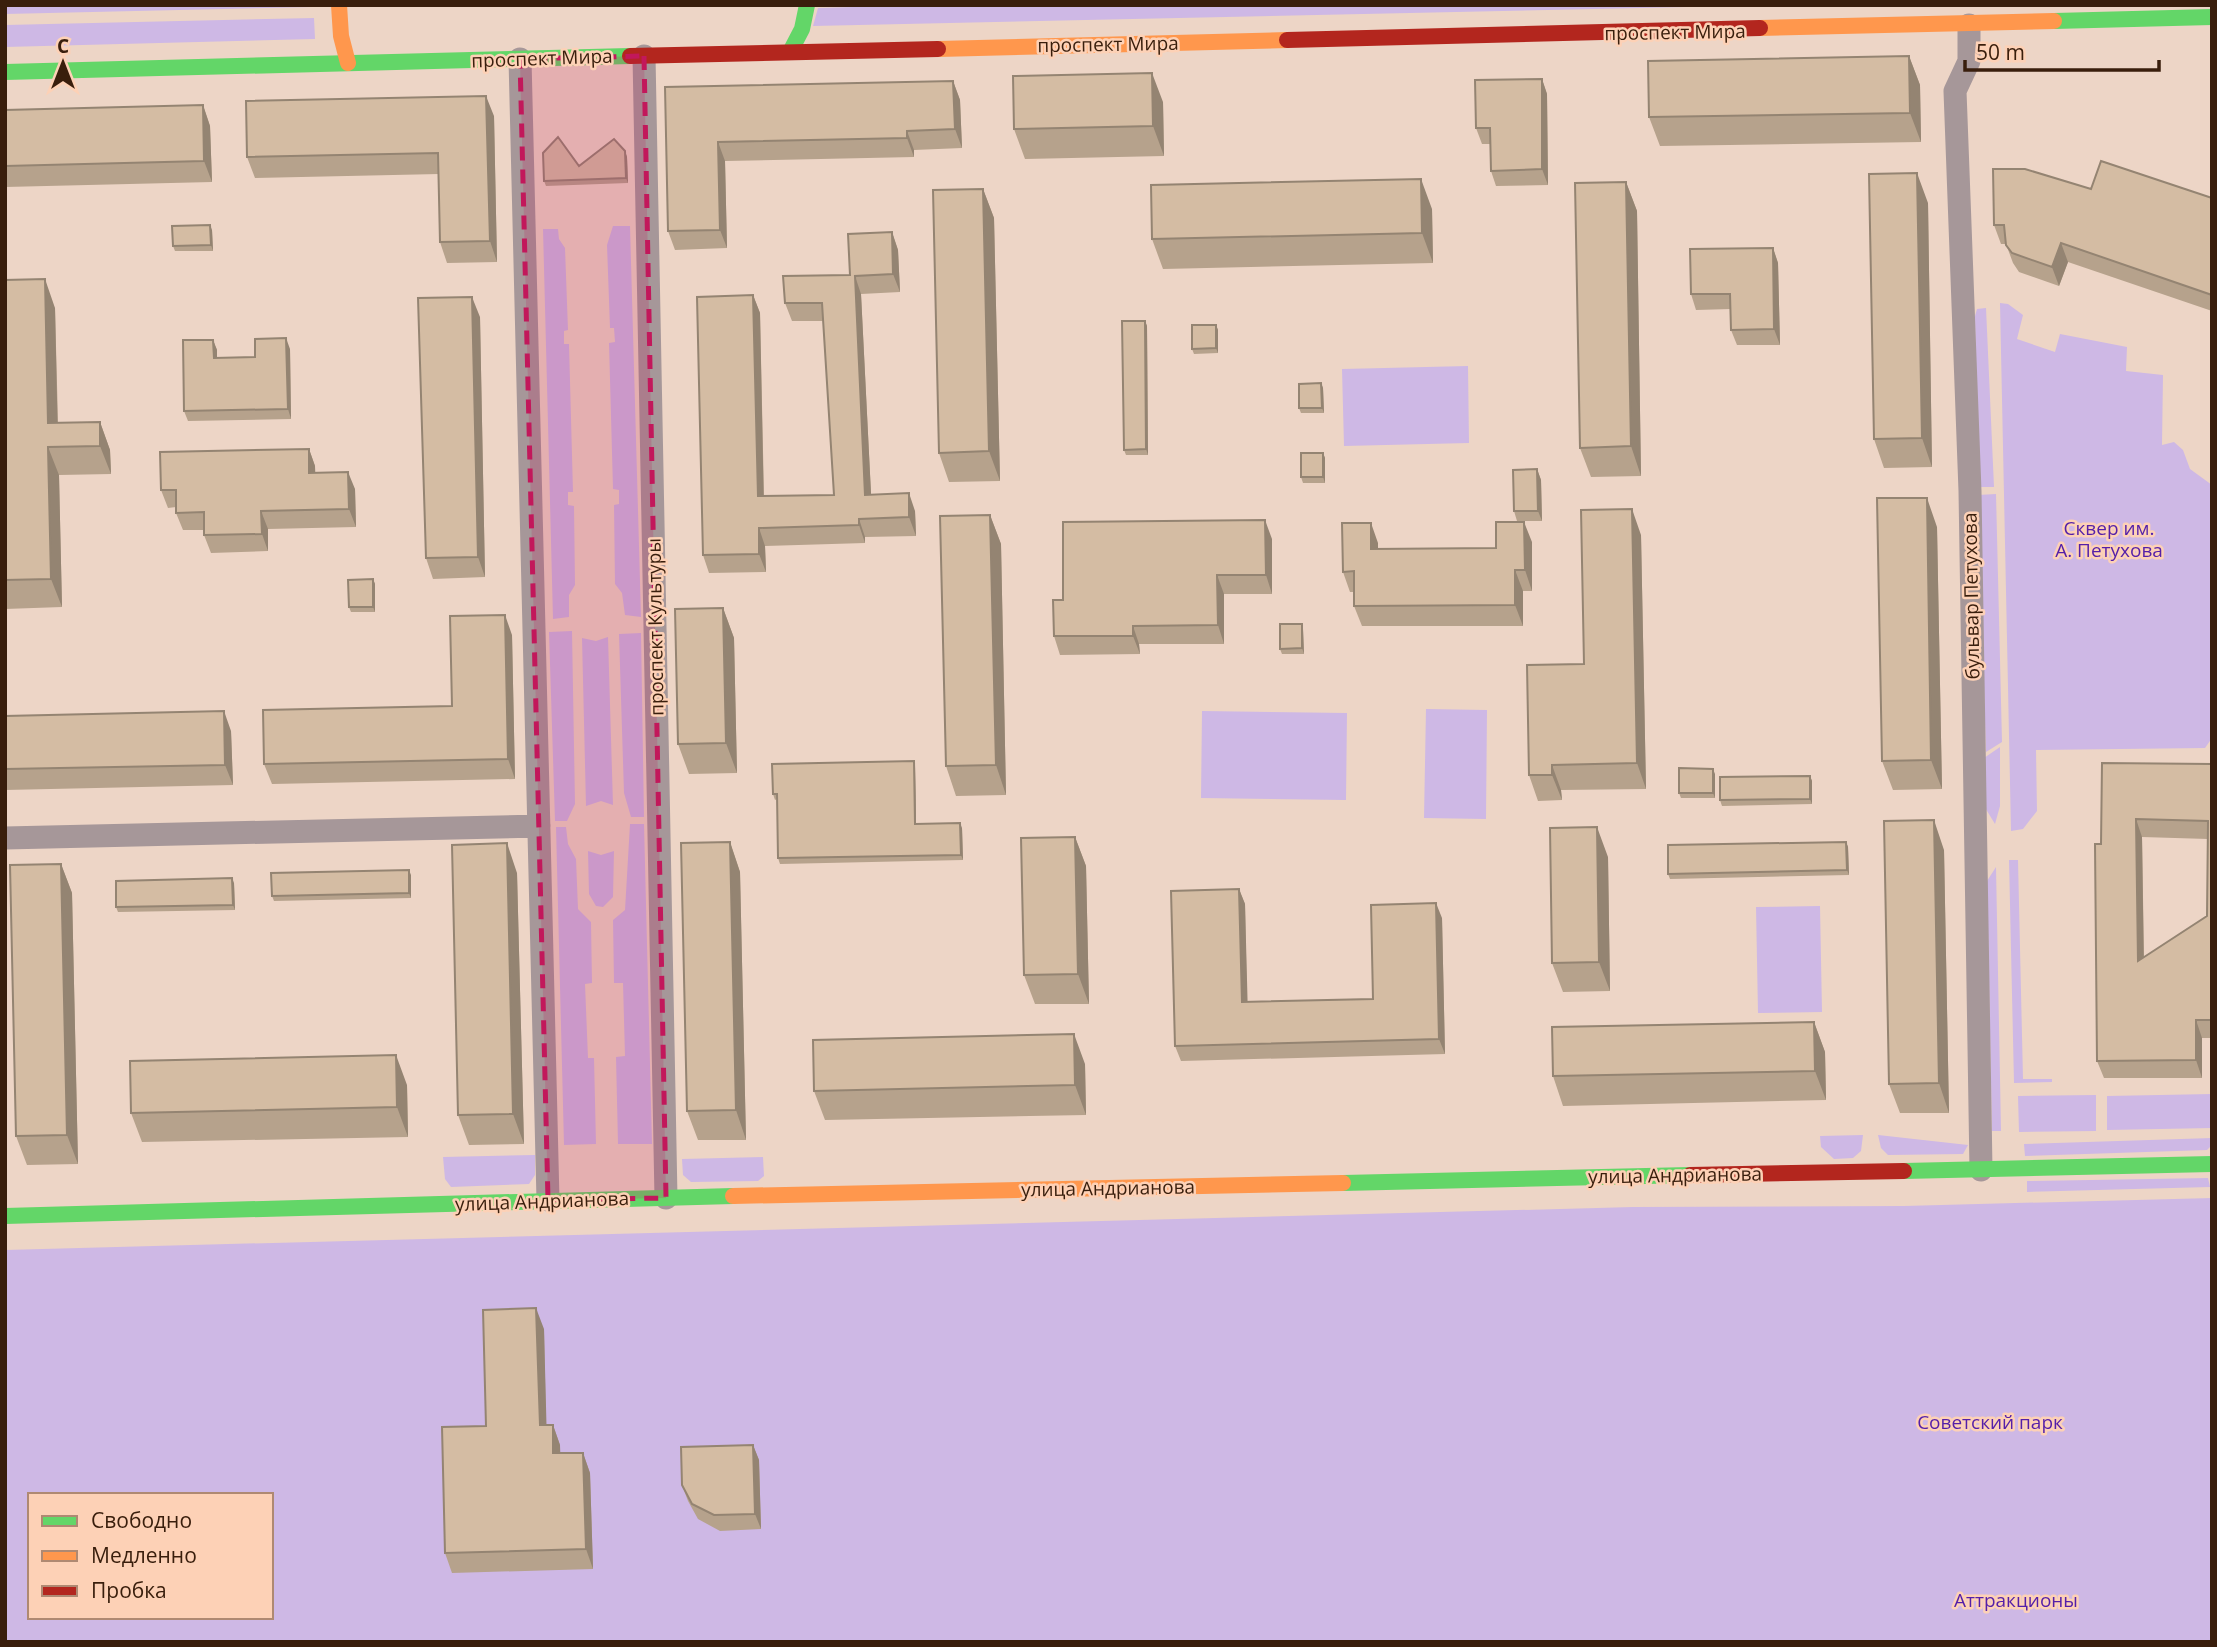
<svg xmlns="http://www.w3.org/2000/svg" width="2217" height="1647" font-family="'Open Sans',sans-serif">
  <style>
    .green { fill: #ceb8e5; fill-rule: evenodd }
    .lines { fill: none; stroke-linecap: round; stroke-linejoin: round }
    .street { stroke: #a69799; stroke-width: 23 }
    .fast { stroke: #63d668; stroke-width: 16 }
    .slow { stroke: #ff974d; stroke-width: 16 }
    .jam { stroke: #b3261e; stroke-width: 16 }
    .wall { fill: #b6a28c; fill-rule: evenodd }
    .shaded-wall { fill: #948472 }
    .building { fill: #d4bca3; stroke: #948472; stroke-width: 2; fill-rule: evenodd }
    .marked { fill: #c2185b; fill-opacity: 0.2; stroke: #c2185b; stroke-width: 5; stroke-dasharray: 14 9; stroke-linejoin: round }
    .labels { text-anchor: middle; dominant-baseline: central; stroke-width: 5; stroke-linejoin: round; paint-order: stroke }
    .street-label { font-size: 19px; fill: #391e0c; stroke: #fdd1b6 }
    .park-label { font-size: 19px; fill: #541fa9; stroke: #fdd1b6 }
  </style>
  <rect width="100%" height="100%" fill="#edd5c6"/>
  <path class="green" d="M5,5H313V7L5,14Z
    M923,5H1783L813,26L818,8Z
    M314,18L315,39L5,47V25Z
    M613,226H630L641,617L625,615L622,593L615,584L614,505L619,504V490L613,489L609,343L615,342L614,328H610L607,245Z
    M543,229H558L559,239L565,248L568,330L564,331V344H569L573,492H568V505L574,506L575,585L569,595V617L553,619Z
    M2000,303L2008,304L2023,315L2017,339L2055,352L2060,334L2127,347L2126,371L2163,375L2162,445L2174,442L2183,450L2190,469L2212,485V738L2205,748L2036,750L2037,811L2023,829L2011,831Z
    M1986,308L1994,487H1978L1975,316L1977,309Z
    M1468,366L1469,443L1344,446L1342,369Z
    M1996,494L2002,742L1986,752L1978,495Z
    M572,631L575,804L567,821H555L549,632Z
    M641,633L644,817H631L624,793L619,634Z
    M608,637L613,805L601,801L586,806L582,638L596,641Z
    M1426,709L1487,710L1486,819L1424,818Z
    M1202,711L1347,713L1346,800L1201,798Z
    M2000,747V806L1995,824L1984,806V758Z
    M630,824H644L652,1144H618L616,1057L625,1056L623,983H614L613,920L625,910Z
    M556,827H566L568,844L576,859L578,909L591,922L592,983L585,984L588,1058H594L596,1144L564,1145Z
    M588,851L601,855L614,851L613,897L603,907L596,906L589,894Z
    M2009,860H2018L2023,1079H2052V1082L2014,1083Z
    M1996,867L2001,1131H1992L1987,881Z
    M1820,906L1822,1012L1758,1013L1756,907Z
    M2212,1094V1128L2107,1130V1096Z
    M2096,1095V1131L2019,1132L2018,1096Z
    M1863,1135L1861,1151L1853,1158L1834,1159L1821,1147L1820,1136Z
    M1878,1135L1968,1145L1963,1154L1888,1155L1881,1148Z
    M2212,1138L2211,1146L2207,1150L2025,1156L2024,1144Z
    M535,1155V1175L529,1184L451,1187L445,1179L443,1157Z
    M763,1157L764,1176L758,1181L691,1182L683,1175L682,1159Z
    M2208,1178L2210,1187L2027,1192V1181Z
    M2212,1198V1642H5V1250L1633,1207L1904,1206ZM30,1495H271V1617H30Z"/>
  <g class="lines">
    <path class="street" d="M1969,25V61L1955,91L1970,491L1981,1170
      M644,56L666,1198
      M520,59L548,1200
      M5,838L539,826"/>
    <path class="fast" d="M2054,21L2212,17
      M790,52L802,29L807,5
      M5,72L630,56
      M1904,1171L2212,1164
      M1343,1183L1690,1175
      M5,1216L733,1196"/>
    <path class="slow" d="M339,5L341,36L348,63
      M1760,28L2054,21
      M938,49L1287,40
      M733,1196L1343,1183"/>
    <path class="jam" d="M1287,40L1760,28
      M630,56L938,49
      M1690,1175L1904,1171"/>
  </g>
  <path class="wall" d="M1909,56L1920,85L1921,142L1660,146L1649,117Z
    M1542,79L1547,94L1548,185L1496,186L1491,171L1490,144H1482L1476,128Z
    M953,81L960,100L962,148L914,150V157L725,161L727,248L675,250L668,231L665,87Z
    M1163,102L1164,156L1025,159L1014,129Z
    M203,105L210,126L212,182L5,187V110Z
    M494,116L497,262L447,263L440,242L439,174L255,178L247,157Z
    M625,151L627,157L628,183L546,186L544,181L579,166Z
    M1626,182L1637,211L1641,476L1591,477L1580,448Z
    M983,189L994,218L1000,481L949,482L939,453Z
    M2091,189L2212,198V311L2068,262L2059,286L2019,272L2013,263L2006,244H2001L1994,225Z
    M1928,203L1932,467L1884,468L1874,439Z
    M1432,209L1433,263L1163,269L1152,239Z
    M212,230L213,251H175L173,246Z
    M892,232L898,250L900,292L861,294L871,494L915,511L916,536L865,537V543L765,546L766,572L709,573L703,555L753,295L760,313L764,496L834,495L823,321H792L785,303L850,275Z
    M1773,248L1778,263L1780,345H1737L1731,330V309L1696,310L1691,294Z
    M5,280L55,308L58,422H100L110,450L111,474L59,475L62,607L5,609Z
    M480,317L485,577L433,579L426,558Z
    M1145,321L1147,326L1148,455H1126L1124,450Z
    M1216,325L1218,330V353L1194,354L1192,349Z
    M213,340L217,350V358L255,357L290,349L291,419L188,421L184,411Z
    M1321,383L1323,388L1324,413H1301L1299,408Z
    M309,449L315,466V473L355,489L356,527L268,529V551L211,553L204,535V530H183L176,513V507L168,508L161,490Z
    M1323,453L1325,458V483H1303L1301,477Z
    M1537,469L1541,480L1542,521H1517L1514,511Z
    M990,515L1001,544L1006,795L956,796L946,766Z
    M1937,527L1942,789L1893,790L1882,761Z
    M1641,535L1646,789L1561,790L1562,800L1538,801L1529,775L1584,664Z
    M1272,539V594H1224V644H1139L1140,654L1060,655L1054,636L1063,600Z
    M1532,542V591H1523V626H1362L1354,606V592H1350L1343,572L1378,543V549L1496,548Z
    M373,579L375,584V612H351L349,607Z
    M723,608L734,638L737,773L689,774L678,744Z
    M1303,629L1304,654H1282L1280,649Z
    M512,635L515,779L272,784L264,764L452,706Z
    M5,716L231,731L233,785L5,790Z
    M914,761L915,766L916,824L962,828L963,860L780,864L778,858L777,799L775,800L773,794Z
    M2212,764V1038H2202V1078H2104L2097,1061L2101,844ZM2142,837L2208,839L2207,916L2144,957Z
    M1715,774V798H1681L1679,793Z
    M1810,776L1812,781V804L1722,806L1720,800Z
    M1075,837L1086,866L1089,1004H1035L1024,975Z
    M730,842L740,872L746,1140H698L687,1111Z
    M1846,842L1848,847L1849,875L1670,879L1668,874Z
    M1944,850L1949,1113H1900L1889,1084Z
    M1608,857L1610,991L1563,992L1552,963Z
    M61,864L72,893L78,1164L27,1165L16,1136Z
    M517,873L524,1144L469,1145L458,1115Z
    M411,875V898L274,901L272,896Z
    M234,883L235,910L118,912L116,907Z
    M1239,889L1245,904L1247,1002L1373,999L1442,918L1445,1054L1181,1061L1175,1046Z
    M1814,1022L1825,1052L1826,1100L1563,1106L1553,1076Z
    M1085,1064L1086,1115L825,1120L814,1091Z
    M407,1085L408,1137L142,1142L131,1113Z
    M544,1329L546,1425H553L560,1445V1453H583L590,1473L593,1569L452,1573L445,1553L486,1426Z
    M753,1445L759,1460L761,1529L720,1531L698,1519L688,1501L682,1485Z"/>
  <path class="shaded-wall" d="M1909,56L1920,85L1921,142L1910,113Z
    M1152,73L1163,102L1164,156L1153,126Z
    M1542,79L1547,94L1548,185L1542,169Z
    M953,81L960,100L962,148L955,129Z
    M486,96L494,116L497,262L490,241Z
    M203,105L210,126L212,182L204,161Z
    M907,131L914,150V157L907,138Z
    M718,142L725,161L727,248L720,230Z
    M625,151L627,157L628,183L626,178Z
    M1917,173L1928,203L1932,467L1922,438Z
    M1421,179L1432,209L1433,263L1422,233Z
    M1626,182L1637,211L1641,476L1631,446Z
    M983,189L994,218L1000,481L989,451Z
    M210,225L212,230L213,251L211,245Z
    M892,232L898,250L900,292L893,274Z
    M2061,243L2068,262L2059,286L2052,267Z
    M1773,248L1778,263L1780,345L1774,329Z
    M855,276L861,294L872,513L865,495Z
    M45,279L55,308L58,446L48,423Z
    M753,295L760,313L764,514L758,496Z
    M472,297L480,317L485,577L478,557Z
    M1145,321L1147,326L1148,455L1146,449Z
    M1216,325L1218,330V353L1216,348Z
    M286,338L290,349L291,419L288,409Z
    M213,340L217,350V368L214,358Z
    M1321,383L1323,388L1324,413L1322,408Z
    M100,422L110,450L111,474L100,446Z
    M48,447L59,475L62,607L51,579Z
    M309,449L315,466L316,490L309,473Z
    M1323,453L1325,458V483L1323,477Z
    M1537,469L1541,480L1542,521L1538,511Z
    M348,472L355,489L356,527L349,509Z
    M909,493L915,511L916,536L909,517Z
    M1927,498L1937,527L1942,789L1931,760Z
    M1632,509L1641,535L1646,789L1637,763Z
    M261,511L268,529V551L262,534Z
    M990,515L1001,544L1006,795L996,765Z
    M859,519L865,537V543L859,525Z
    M1265,520L1272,539V594L1266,575Z
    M1524,522L1532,542V591L1525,570Z
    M1371,523L1378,543V570L1371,549Z
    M759,528L765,546L766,572L759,554Z
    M1515,570L1523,591V626L1515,605Z
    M1217,575L1224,594V644L1218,625Z
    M373,579L375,584V612L373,607Z
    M723,608L734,638L737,773L726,743Z
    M505,615L512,635L515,779L508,759Z
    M1302,624L1303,629L1304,654L1302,648Z
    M1133,626L1139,644L1140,654L1133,636Z
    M224,711L231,731L233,785L225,765Z
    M914,761L915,766L916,829L915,824Z
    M1552,765L1561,790L1562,800L1552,775Z
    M1713,769L1715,774V798L1713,793Z
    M1810,776L1812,781V804L1810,799Z
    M2136,819L2142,837L2144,979L2138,961Z
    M1934,820L1944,850L1949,1113L1939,1083Z
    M960,823L962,828L963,860L961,855Z
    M1597,827L1608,857L1610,991L1599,962Z
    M1075,837L1086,866L1089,1004L1078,974Z
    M730,842L740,872L746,1140L736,1110Z
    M1846,842L1848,847L1849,875L1847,870Z
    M507,843L517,873L524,1144L513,1114Z
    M61,864L72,893L78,1164L67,1135Z
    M409,870L411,875V898L409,893Z
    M232,878L234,883L235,910L233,905Z
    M1239,889L1245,904L1248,1018L1242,1002Z
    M1436,903L1442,918L1445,1054L1439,1039Z
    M2196,1020L2202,1038V1078L2196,1060Z
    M1814,1022L1825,1052L1826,1100L1815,1071Z
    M1074,1034L1085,1064L1086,1115L1075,1085Z
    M396,1055L407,1085L408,1137L397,1107Z
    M536,1308L544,1329L547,1445L540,1425Z
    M553,1425L560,1445L561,1473L553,1453Z
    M753,1445L759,1460L761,1529L755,1514Z
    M583,1453L590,1473L593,1569L586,1549Z"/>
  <path class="building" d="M1909,56L1910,113L1649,117L1648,61Z
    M1152,73L1153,126L1014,129L1013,76Z
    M1542,79V169L1491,171L1490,128H1476L1475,80Z
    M953,81L955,129L907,131V138L718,142L720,230L668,231L665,87Z
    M486,96L490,241L440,242L438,153L247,157L246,101Z
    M203,105L204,161L5,166V110Z
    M558,137L579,166L614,139L625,151L626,178L544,181L543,153Z
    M2101,161L2212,198V295L2061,243L2052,267L2012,253L2006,245L2004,225H1994L1993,169H2025L2091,189Z
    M1917,173L1922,438L1874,439L1869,174Z
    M1421,179L1422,233L1152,239L1151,185Z
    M1626,182L1631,446L1580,448L1575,183Z
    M983,189L989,451L939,453L933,190Z
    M210,225L211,245L173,246L172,226Z
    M892,232L893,274L855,276L865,495L909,493V517L859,519V525L759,528V554L703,555L697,297L753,295L758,496L834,495L822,303H785L783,276L850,275L848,234Z
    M1773,248L1774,329L1731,330L1730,294H1691L1690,249Z
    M45,279L48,423L100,422V446L48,447L51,579L5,580V280Z
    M472,297L478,557L426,558L418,298Z
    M1122,321H1145L1146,449L1124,450Z
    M1192,325H1216V348L1192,349Z
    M286,338L288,409L184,411L183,340H213L214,358L255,357V339Z
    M1321,383L1322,408H1299V384Z
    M309,449V473L348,472L349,509L261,511L262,534L204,535V512L176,513V490H161L160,452Z
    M1301,453H1323V477H1301Z
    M1537,469L1538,511H1514L1513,470Z
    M1877,498H1927L1931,760L1882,761Z
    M1632,509L1637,763L1552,765V775H1529L1527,665L1584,664L1581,510Z
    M990,515L996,765L946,766L940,516Z
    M1265,520L1266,575H1217L1218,625L1133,626V636H1054L1053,600H1063V522Z
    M1496,522H1524L1525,570H1515V605L1354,606V571L1343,572L1342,523H1371V549L1496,548Z
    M373,579V607H349L348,580Z
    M723,608L726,743L678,744L675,609Z
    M505,615L508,759L264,764L263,710L452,706L450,616Z
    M1280,624H1302V648L1280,649Z
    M224,711L225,765L5,769V716Z
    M914,761L915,824L960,823L961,855L778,858L777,794H773L772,764Z
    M2102,763L2212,764V1020H2196V1060L2097,1061L2095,844H2101ZM2136,819L2208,821L2207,916L2138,961Z
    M1679,768L1713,769V793H1679Z
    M1810,776V799L1720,800V777Z
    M1934,820L1939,1083L1889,1084L1884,821Z
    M1597,827L1599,962L1552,963L1550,828Z
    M1075,837L1078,974L1024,975L1021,838Z
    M730,842L736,1110L687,1111L681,843Z
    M1846,842L1847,870L1668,874V845Z
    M507,843L513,1114L458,1115L452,845Z
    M61,864L67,1135L16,1136L10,865Z
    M409,870V893L272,896L271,873Z
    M232,878L233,905L116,907V881Z
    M1239,889L1242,1002L1373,999L1371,905L1436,903L1439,1039L1175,1046L1171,891Z
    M1814,1022L1815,1071L1553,1076L1552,1027Z
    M1074,1034L1075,1085L814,1091L813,1040Z
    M396,1055L397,1107L131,1113L130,1061Z
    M536,1308L540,1425H553V1453H583L586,1549L445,1553L442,1427L486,1426L483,1310Z
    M753,1445L755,1514L714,1515L692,1504L682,1485L681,1447Z"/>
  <path class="marked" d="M644,56L666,1198L548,1200L520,59Z"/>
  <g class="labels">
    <g class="street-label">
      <text transform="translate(1675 32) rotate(-1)">проспект Мира</text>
      <text transform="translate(1108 44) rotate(-1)">проспект Мира</text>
      <text transform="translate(542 58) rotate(-2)">проспект Мира</text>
      <text transform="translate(1971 596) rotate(-91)">бульвар Петухова</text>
      <text transform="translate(655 627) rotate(-91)">проспект Культуры</text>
      <text transform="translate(1675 1175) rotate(-1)">улица Андрианова</text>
      <text transform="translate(1108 1188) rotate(-1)">улица Андрианова</text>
      <text transform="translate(542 1201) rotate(-2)">улица Андрианова</text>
    </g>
    <g class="park-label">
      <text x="2109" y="528">Сквер им.<tspan x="2109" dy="22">А. Петухова</tspan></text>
      <text x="1990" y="1422">Советский парк</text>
      <text x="2016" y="1600">Аттракционы</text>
    </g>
  </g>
  <rect width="2217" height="1647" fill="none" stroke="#391e0c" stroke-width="14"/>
  <rect x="28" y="1493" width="245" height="126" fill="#fdd1b6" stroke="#af8972" stroke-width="2"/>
  <rect x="42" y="1516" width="35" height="10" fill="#63d668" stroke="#af8972" stroke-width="2"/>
  <text x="91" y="1528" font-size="21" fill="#391e0c">Свободно</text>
  <rect x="42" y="1551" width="35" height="10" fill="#ff974d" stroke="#af8972" stroke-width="2"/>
  <text x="91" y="1563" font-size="21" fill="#391e0c">Медленно</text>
  <rect x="42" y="1586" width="35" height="10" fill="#b3261e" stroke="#af8972" stroke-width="2"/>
  <text x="91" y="1598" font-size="21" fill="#391e0c">Пробка</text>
  <g transform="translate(63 63)" stroke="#fdd1b6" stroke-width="5" paint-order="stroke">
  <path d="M0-5L12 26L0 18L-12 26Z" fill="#391e0c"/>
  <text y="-10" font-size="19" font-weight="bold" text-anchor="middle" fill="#391e0c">С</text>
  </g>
  <path d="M1965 60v10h194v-10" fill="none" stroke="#391e0c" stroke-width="3.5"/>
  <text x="1976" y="60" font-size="21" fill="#391e0c" stroke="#fdd1b6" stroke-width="5" paint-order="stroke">50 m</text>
</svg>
